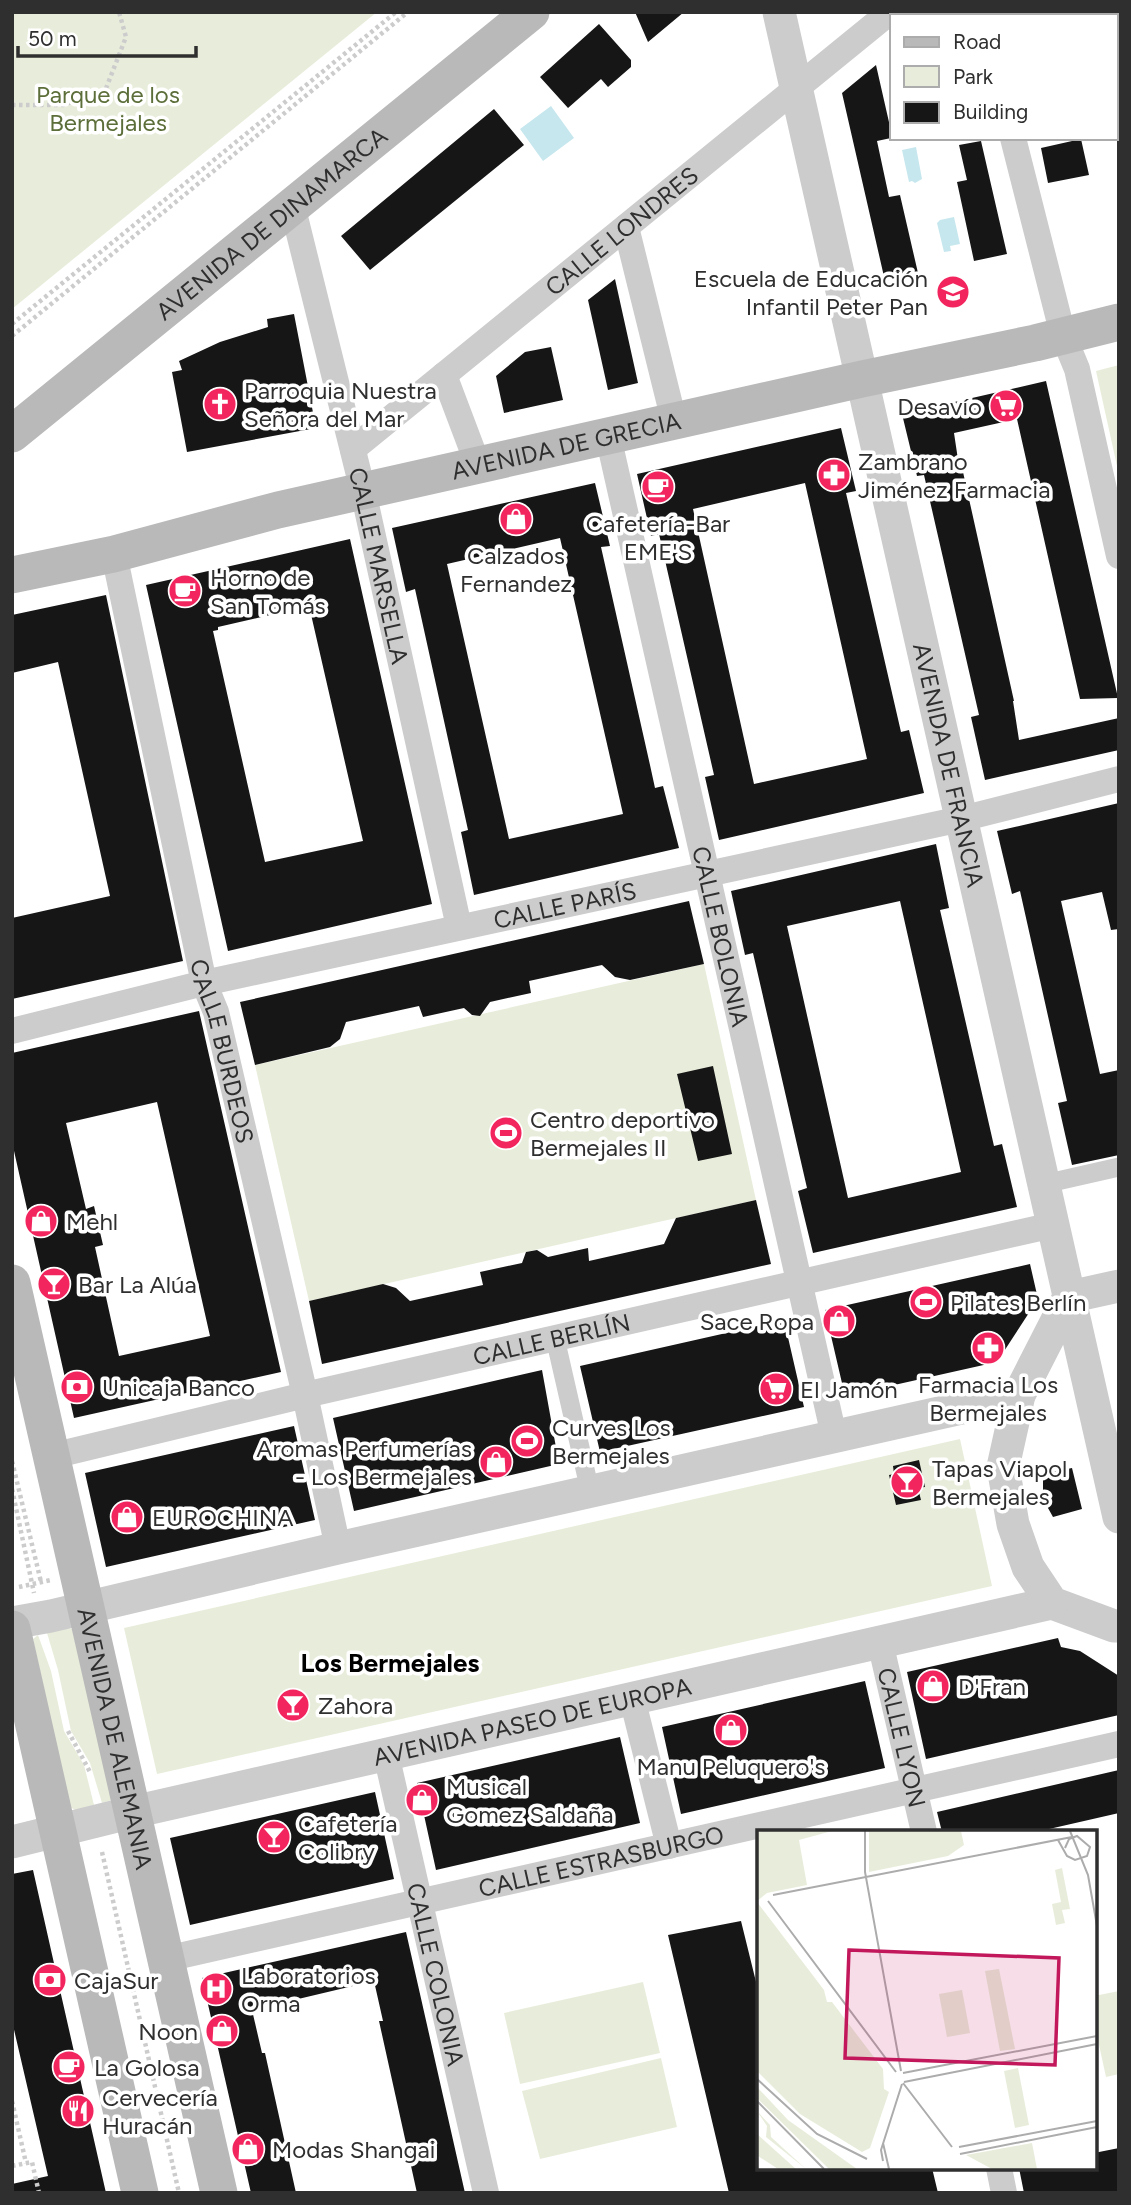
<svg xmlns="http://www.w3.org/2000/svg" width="1131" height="2205" font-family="Figtree,sans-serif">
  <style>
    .green { fill: #e8eddb }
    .water { fill: #c6e7ee }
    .building { fill: #161616; fill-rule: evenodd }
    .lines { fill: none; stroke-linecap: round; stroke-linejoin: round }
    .path { stroke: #ccc; stroke-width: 4.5; stroke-dasharray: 3.5 3.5; stroke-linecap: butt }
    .pedestrian { stroke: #ccc; stroke-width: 19 }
    .minor { stroke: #ccc; stroke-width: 26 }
    .tertiary { stroke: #ccc; stroke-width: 33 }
    .secondary { stroke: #b9b9b9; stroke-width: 37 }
    .labels { text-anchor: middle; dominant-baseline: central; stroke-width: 7; stroke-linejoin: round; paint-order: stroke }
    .park-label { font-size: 24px; fill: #5c6e39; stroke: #fff }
    .street-label { font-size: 24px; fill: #2f2f2f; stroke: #fff }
    .poi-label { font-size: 24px; fill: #2f2f2f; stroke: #fff; text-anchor: start }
    .neighbourhood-label { font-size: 26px; font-weight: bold; fill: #000; stroke: #fff }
    .inset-road { fill: none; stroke: #acacac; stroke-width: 2 }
    .view { fill: #c2185b; fill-opacity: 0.15; stroke: #c2185b; stroke-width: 3.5 }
    .inset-edge { fill: none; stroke: #2f2f2f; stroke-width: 3.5 }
  </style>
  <rect width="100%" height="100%" fill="#fff"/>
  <path class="green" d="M12,12H377L12,309Z
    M1119,365V475L1096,371Z
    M704,964L756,1200L309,1301L255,1065Z
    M960,1439L992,1586L157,1774L124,1628Z
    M69,1628L72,1629L112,1800L102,1803L90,1763L71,1731L58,1670L47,1633Z
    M38,1635L51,1671L64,1731L84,1765L94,1805L75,1810L70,1807L33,1639Z
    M643,1982L660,2053L520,2084L504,2013Z
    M1119,1991V2074L1106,2077L1094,2022V1996Z
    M661,2058L677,2127L540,2159L522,2091Z"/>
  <path class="water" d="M551,106L574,138L543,161L520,129Z
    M916,147L922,179L915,183L912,181L909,182L902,150Z
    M954,217L960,244L950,246L951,251L944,252L937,223L940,220Z"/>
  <path class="building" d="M635,12H684L648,42Z
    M599,24L631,60V67L608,87L601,79L568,108L540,77Z
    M876,65L891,131V138L877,141L889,197L900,195L918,273L885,281L842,93Z
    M494,109L524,145L370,270L341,236Z
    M1081,139L1089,175L1048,183L1041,148Z
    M981,141L1007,254L974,261L957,182L967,180L959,145Z
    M615,279L638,383L608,390L588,300Z
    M294,314L316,428L187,452L172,372L182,370L179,361L220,342L268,327L267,319Z
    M551,347L563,400L504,413L496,376L525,352Z
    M1046,381L1118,698L1080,699L1017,419L954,433L960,473L963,472L1014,701H1013L1019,740L1119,718V750L985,780L971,717L979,715L924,475L917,476L902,414Z
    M841,428L856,491L846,493L901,732L909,730L924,793L719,840L705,777L714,775L659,534L651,536L637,474ZM805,483L867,759L754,784L693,509Z
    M595,483L610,546L601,547L650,765L655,788L663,786L679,848L474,895L461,832L468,830L415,589L406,592L392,528ZM560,538L623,814L509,839L447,564Z
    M350,539L432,904L228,951L146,585ZM304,607L305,611L310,610L363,841L265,862L213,631L218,630V627Z
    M106,595L183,961L12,999V918L110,896L58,662L12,673V615Z
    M1119,803V929L1111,930L1102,892L1061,901L1100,1074L1119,1070V1155L1072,1165L1058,1103L1067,1101L1020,891L1012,894L997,831Z
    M936,844L949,908L940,910L994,1146L1002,1144L1017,1207L813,1253L798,1191L807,1188L753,953L745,955L731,891ZM900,901L961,1172L848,1198L787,926Z
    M689,901L704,964L630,980L615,977L602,965L529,981L531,993L490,1002L480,1016L472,1015L464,1008L423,1017L419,1006L346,1022L340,1039L330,1047L255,1065L240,1002Z
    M199,1011L281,1372L74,1418L12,1142V1053ZM157,1102L210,1336L119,1356L95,1247L103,1245L94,1206L86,1209L66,1123Z
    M713,1066L732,1154L698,1161L677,1074Z
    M756,1200L771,1264L322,1364L309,1301L383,1284L396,1288L410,1301L483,1285L480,1272L522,1263L526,1252L537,1250L548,1257L588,1248L589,1261L664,1244L676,1218Z
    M1030,1264L1038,1299L997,1362L845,1396L825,1310Z
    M784,1320L804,1407L600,1452L580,1366Z
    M542,1370L559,1464L354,1511L333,1418Z
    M294,1426L315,1520L106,1567L85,1473Z
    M919,1460L925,1487L918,1488L921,1500L896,1505L889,1475L894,1474L893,1466Z
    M1072,1468L1082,1509L1053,1517L1043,1499V1474Z
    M1058,1638L1061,1647L1080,1651L1119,1676V1715L926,1759L907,1672Z
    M865,1681L885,1768L681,1814L662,1727Z
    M620,1737L640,1823L436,1870L417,1783Z
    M1119,1770V1813L1036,1832H942L937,1812Z
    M375,1792L394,1879L190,1925L170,1838Z
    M33,1870L60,1990L106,2193H12V2184L48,2176L12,2021V1874Z
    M741,1921L758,1990V2168H932L938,2193H729L668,1935Z
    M406,1932L465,2193H417L379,2021H383L374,1981L252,2010L262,2053H265L296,2193H251L202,1978Z
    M1119,2148V2191L1110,2193H1024L1019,2168H1094V2153Z"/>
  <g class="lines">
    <path class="path" d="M12,105H63L105,91L126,37L119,12
      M12,324L396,12
      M12,336L408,12
      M12,1461L41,1582
      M12,1489L34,1593
      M19,1587L51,1580
      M68,1731L90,1772
      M102,1852L179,2193
      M12,2101L26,2163
      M12,2166L32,2162L39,2193"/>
    <path class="pedestrian" d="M1044,1184L1119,1167
      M555,1338L590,1491"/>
    <g class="minor">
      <path d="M982,12L983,16"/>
      <path d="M1013,138L1063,335L1077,369L1119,556"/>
      <path id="s1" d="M292,205L363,491L459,927"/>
      <path d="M626,227L674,421"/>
      <path d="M444,375L478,465"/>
      <path id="s2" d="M608,436L834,1436"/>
      <path id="s3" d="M353,449L890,12"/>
      <path id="s4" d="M114,554L204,983L216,1012L305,1395L338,1548"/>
      <path id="s5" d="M12,1031L204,983L961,819L1119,779"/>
      <path id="s6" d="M52,1456L305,1395L1053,1225"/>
      <path id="s7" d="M880,1642L924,1832"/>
      <path d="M632,1698L669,1846"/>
      <path id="s8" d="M386,1754L486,2193"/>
      <path id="s9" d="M166,1959L1119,1744"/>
      <path d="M999,2168L1004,2193"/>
    </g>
    <g class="tertiary">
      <path id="s10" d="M779,12L1119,1517"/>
      <path d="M1119,1286L1069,1297L1019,1395L1003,1467L1013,1524L1028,1567L1052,1603L1114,1626H1119"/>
      <path d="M12,1623L51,1616L338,1548L1019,1395"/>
      <path id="s11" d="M12,1842L133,1812L1052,1603"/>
    </g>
    <g class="secondary">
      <path id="s12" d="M12,434L531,12"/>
      <path id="s13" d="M12,575L114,554L278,510L862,379L1035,343L1119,322"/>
      <path id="s14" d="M12,1283L219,2193"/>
      <path d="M12,1629L140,2193"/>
    </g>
  </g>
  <defs>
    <symbol id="school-disc" viewBox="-11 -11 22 22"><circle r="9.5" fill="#f2255e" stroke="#fff"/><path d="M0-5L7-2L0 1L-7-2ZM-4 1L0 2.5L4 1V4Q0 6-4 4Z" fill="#fff"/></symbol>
    <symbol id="church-disc" viewBox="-11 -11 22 22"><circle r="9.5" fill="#f2255e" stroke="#fff"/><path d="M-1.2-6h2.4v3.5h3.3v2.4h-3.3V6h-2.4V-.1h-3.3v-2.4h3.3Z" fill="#fff"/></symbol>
    <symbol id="supermarket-disc" viewBox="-11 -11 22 22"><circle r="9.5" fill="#f2255e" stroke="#fff"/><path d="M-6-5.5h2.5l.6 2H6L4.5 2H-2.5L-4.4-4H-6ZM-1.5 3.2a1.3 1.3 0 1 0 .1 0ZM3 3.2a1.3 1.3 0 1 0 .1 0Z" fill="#fff"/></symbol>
    <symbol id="pharmacy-disc" viewBox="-11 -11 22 22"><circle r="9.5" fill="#f2255e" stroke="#fff"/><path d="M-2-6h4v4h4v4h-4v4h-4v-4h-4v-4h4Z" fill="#fff"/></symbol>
    <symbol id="cafe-disc" viewBox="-11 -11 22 22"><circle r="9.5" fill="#f2255e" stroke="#fff"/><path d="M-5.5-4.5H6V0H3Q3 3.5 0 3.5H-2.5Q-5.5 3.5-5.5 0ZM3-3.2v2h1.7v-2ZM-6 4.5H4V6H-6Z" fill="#fff"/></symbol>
    <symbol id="shop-disc" viewBox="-11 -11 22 22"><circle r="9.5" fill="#f2255e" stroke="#fff"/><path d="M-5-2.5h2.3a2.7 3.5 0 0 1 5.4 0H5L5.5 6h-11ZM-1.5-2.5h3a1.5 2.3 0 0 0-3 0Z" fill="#fff"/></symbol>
    <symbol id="stadium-disc" viewBox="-11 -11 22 22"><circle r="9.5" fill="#f2255e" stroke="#fff"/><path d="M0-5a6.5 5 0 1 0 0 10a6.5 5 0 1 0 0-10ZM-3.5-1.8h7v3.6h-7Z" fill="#fff"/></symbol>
    <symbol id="bar-disc" viewBox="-11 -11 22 22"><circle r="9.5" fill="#f2255e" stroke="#fff"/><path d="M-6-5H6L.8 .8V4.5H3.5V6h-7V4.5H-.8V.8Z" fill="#fff"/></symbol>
    <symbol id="bank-disc" viewBox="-11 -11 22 22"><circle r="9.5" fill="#f2255e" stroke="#fff"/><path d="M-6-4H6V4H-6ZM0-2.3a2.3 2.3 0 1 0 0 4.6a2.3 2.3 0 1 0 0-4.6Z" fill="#fff"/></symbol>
    <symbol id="hospital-disc" viewBox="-11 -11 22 22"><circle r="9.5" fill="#f2255e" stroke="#fff"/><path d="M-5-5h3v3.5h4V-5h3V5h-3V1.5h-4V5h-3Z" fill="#fff"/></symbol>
    <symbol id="restaurant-disc" viewBox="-11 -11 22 22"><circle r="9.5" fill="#f2255e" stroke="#fff"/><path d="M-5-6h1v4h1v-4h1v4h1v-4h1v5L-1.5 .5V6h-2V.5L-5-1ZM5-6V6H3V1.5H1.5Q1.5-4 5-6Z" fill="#fff"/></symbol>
  </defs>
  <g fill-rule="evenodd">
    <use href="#school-disc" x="934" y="273" width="38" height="38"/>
    <use href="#church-disc" x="201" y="385" width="38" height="38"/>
    <use href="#supermarket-disc" x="987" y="387" width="38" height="38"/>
    <use href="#pharmacy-disc" x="815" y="456" width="38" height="38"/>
    <use href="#cafe-disc" x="639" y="468" width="38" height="38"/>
    <use href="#shop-disc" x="497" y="500" width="38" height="38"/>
    <use href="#cafe-disc" x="166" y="572" width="38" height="38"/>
    <use href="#stadium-disc" x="487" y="1114" width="38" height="38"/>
    <use href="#shop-disc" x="22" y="1202" width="38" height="38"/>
    <use href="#bar-disc" x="35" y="1265" width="38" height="38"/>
    <use href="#stadium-disc" x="907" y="1283" width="38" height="38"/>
    <use href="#shop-disc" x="820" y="1302" width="38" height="38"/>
    <use href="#pharmacy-disc" x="969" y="1329" width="38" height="38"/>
    <use href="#bank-disc" x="58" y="1368" width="38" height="38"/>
    <use href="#supermarket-disc" x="757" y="1370" width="38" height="38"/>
    <use href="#stadium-disc" x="508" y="1422" width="38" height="38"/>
    <use href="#shop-disc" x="477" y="1443" width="38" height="38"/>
    <use href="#bar-disc" x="888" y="1463" width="38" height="38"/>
    <use href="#shop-disc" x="108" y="1498" width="38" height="38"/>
    <use href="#shop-disc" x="914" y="1667" width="38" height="38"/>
    <use href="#bar-disc" x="274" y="1686" width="38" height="38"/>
    <use href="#shop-disc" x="712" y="1711" width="38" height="38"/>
    <use href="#shop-disc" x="403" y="1781" width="38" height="38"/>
    <use href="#bar-disc" x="255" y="1818" width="38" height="38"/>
    <use href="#bank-disc" x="31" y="1961" width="38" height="38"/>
    <use href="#hospital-disc" x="197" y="1970" width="38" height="38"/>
    <use href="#shop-disc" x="203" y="2012" width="38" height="38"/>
    <use href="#cafe-disc" x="50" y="2048" width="38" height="38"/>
    <use href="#restaurant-disc" x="59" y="2092" width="38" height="38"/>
    <use href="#shop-disc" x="229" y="2130" width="38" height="38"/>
  </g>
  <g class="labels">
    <g class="park-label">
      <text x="108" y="94">Parque de los<tspan x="108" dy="28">Bermejales</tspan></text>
    </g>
    <g class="street-label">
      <text stroke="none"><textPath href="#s12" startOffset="334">AVENIDA DE DINAMARCA</textPath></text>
      <text stroke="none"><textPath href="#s3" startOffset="346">CALLE LONDRES</textPath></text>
      <text stroke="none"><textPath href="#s13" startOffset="569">AVENIDA DE GRECIA</textPath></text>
      <text stroke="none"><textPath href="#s1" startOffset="371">CALLE MARSELLA</textPath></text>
      <text stroke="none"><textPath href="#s10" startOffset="772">AVENIDA DE FRANCIA</textPath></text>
      <text stroke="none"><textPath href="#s5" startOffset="567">CALLE PARÍS</textPath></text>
      <text stroke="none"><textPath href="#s2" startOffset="513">CALLE BOLONIA</textPath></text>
      <text stroke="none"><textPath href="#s4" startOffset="509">CALLE BURDEOS</textPath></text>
      <text stroke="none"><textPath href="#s6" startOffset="513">CALLE BERLÍN</textPath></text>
      <text stroke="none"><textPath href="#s11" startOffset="534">AVENIDA PASEO DE EUROPA</textPath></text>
      <text stroke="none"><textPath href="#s7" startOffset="98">CALLE LYON</textPath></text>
      <text stroke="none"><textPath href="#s14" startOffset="467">AVENIDA DE ALEMANIA</textPath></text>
      <text stroke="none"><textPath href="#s9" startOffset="446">CALLE ESTRASBURGO</textPath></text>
      <text stroke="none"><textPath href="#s8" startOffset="226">CALLE COLONIA</textPath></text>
    </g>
    <g class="poi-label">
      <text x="928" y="278" text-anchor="end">Escuela de Educación<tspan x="928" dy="28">Infantil Peter Pan</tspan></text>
      <text x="244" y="390">Parroquia Nuestra<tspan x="244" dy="28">Señora del Mar</tspan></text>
      <text x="982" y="406" text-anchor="end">Desavío</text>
      <text x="858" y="461">Zambrano<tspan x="858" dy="28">Jiménez Farmacia</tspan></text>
      <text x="658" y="523" text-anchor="middle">Cafetería-Bar<tspan x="658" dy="28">EME'S</tspan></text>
      <text x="516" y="555" text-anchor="middle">Calzados<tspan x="516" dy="28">Fernandez</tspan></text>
      <text x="210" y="577">Horno de<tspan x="210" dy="28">San Tomás</tspan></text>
      <text x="530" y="1119">Centro deportivo<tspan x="530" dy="28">Bermejales II</tspan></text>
      <text x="66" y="1221">Mehl</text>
      <text x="78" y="1284">Bar La Alúa</text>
      <text x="950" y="1302">Pilates Berlín</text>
      <text x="814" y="1321" text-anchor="end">Sace Ropa</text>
      <text x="988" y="1384" text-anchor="middle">Farmacia Los<tspan x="988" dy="28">Bermejales</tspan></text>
      <text x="102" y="1387">Unicaja Banco</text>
      <text x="800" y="1389">El Jamón</text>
      <text x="552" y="1427">Curves Los<tspan x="552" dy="28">Bermejales</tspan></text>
      <text x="472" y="1448" text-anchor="end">Aromas Perfumerías<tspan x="472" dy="28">- Los Bermejales</tspan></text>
      <text x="932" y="1468">Tapas Viapol<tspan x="932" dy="28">Bermejales</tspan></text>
      <text x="152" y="1517">EUROCHINA</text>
      <text x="958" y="1686">D'Fran</text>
      <text x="318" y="1705">Zahora</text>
      <text x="731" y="1766" text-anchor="middle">Manu Peluquero's</text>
      <text x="446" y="1786">Musical<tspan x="446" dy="28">Gomez Saldaña</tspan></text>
      <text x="298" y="1823">Cafetería<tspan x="298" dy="28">Colibry</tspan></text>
      <text x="241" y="1975">Laboratorios<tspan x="241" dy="28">Orma</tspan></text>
      <text x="74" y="1980">CajaSur</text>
      <text x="198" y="2031" text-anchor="end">Noon</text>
      <text x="94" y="2067">La Golosa</text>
      <text x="102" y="2097">Cervecería<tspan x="102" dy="28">Huracán</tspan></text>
      <text x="272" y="2149">Modas Shangai</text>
    </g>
    <g class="neighbourhood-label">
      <text x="390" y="1663">Los Bermejales</text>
    </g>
  </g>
  <g transform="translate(757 1830)">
    <rect width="340" height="340" fill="#fff"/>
    <path d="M6,1H75L42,10L50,55L10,63L0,71V3ZM112,1H204L207,15L191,26L112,42ZM305,38L313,79L305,80L308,93L299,95L295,74L304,72L298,40ZM0,72L67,160L70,172H75L126,239L127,259L132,262L113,318L105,322L43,284L0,241ZM242,139L258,219L243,221L228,141ZM205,160L213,203L190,207L182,164ZM261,238L272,295L258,298L247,241ZM0,257L31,290L100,339H72L0,268ZM0,281L13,295L14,307L49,339L9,307L10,296ZM0,304L39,339H21L1,326ZM275,313L280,339H235L209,325Z" fill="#e8eddb"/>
    <path class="inset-road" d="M108,1V42L144,241M313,1L331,45L340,96M301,10L310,26L318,30L330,26L333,17L320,6L312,9L308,18M16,65L315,7M11,71L139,242M146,243L340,206M0,249L60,304L110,329M147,252L340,214M146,253L195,317M0,271L67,339M126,313L132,339M202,317L340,291M203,324L340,297M126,331L124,320L145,254"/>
    <path class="view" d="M92,120L302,128L298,235L88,228Z"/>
    <rect width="340" height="340" class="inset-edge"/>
  </g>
  <rect width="1131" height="2205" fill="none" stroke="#2f2f2f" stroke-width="28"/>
  <rect x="890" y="14" width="228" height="126" fill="#ffffff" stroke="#acacac" stroke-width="2"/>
  <rect x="904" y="37" width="35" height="10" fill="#b9b9b9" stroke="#acacac" stroke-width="2"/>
  <text x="953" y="49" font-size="21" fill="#2f2f2f">Road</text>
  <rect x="904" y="66" width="35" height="21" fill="#e8eddb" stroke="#acacac" stroke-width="2"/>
  <text x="953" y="84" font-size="21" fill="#2f2f2f">Park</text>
  <rect x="904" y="102" width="35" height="21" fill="#161616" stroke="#acacac" stroke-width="2"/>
  <text x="953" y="119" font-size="21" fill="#2f2f2f">Building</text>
  <path d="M18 46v10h178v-10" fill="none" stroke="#2f2f2f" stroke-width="3.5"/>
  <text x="28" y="46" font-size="21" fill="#2f2f2f" stroke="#ffffff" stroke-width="5" paint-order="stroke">50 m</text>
</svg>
